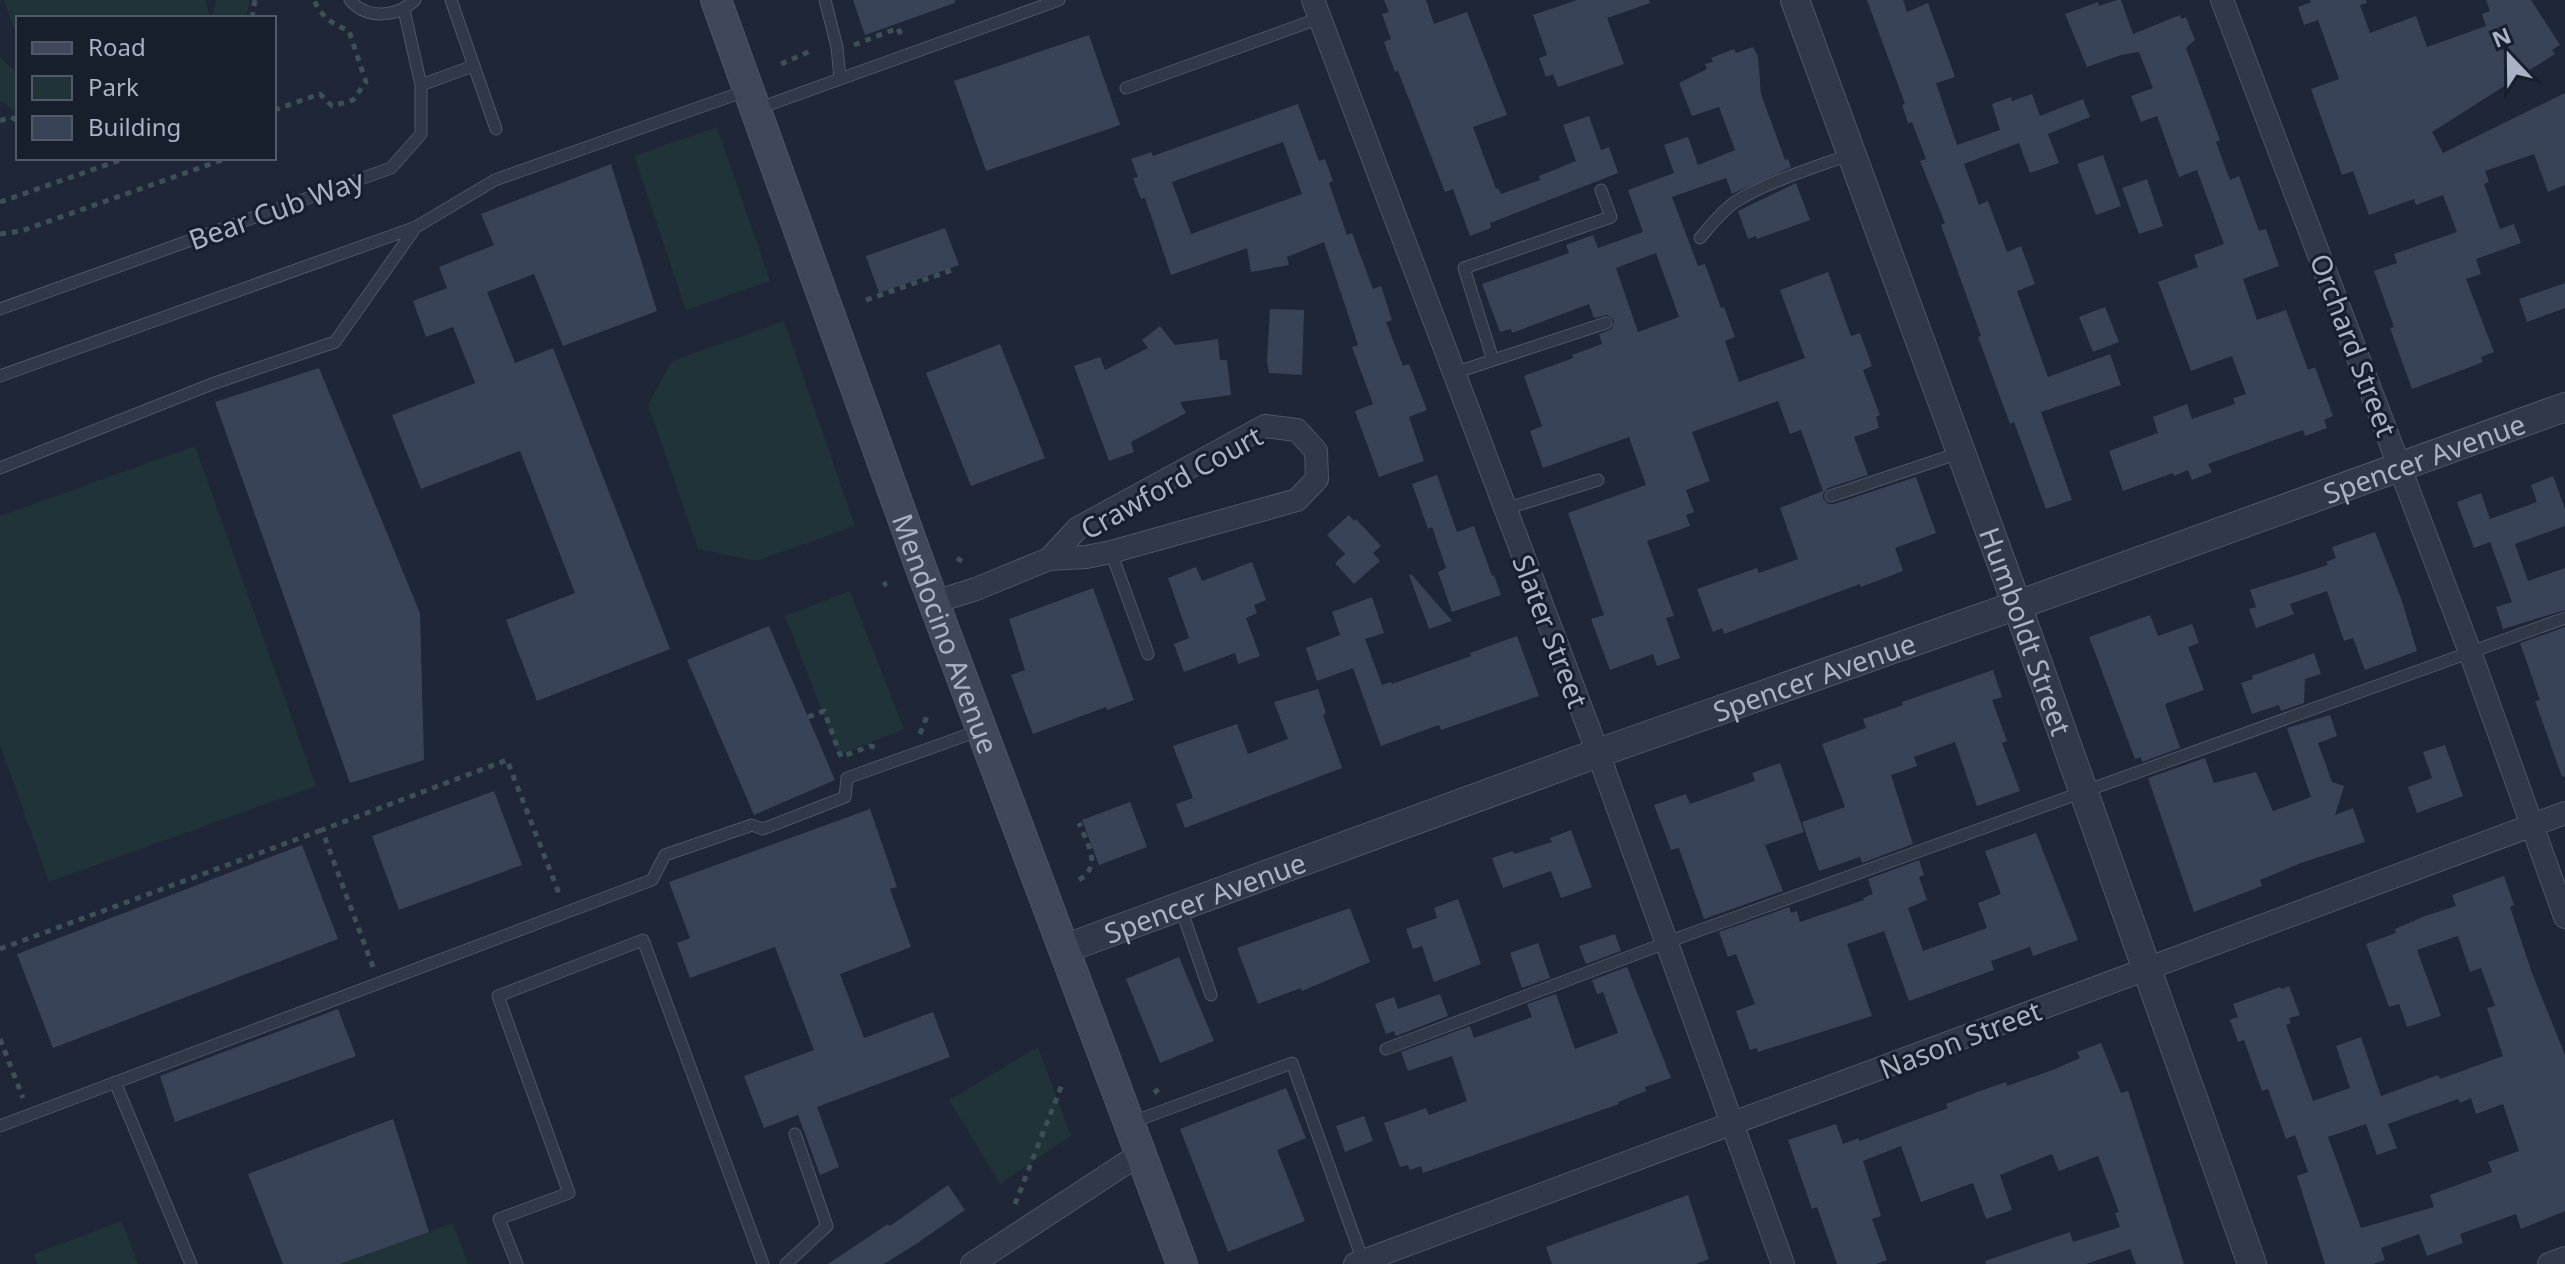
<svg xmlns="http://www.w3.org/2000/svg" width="2565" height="1264" font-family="'Noto Sans',sans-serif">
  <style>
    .green { fill: #203338 }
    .building { fill: #394358; fill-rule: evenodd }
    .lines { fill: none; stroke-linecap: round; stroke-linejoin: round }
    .service-casing { stroke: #4f5566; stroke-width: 13 }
    .minor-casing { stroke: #4f5566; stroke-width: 24 }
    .tertiary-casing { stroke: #4f5566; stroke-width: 30 }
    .secondary-casing { stroke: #4f5566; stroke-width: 32 }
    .path { stroke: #3d5056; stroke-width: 5; stroke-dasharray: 6 6; stroke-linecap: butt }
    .service { stroke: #313848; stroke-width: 11 }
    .minor { stroke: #313848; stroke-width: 22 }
    .tertiary { stroke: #313848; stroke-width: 28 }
    .secondary { stroke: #3f475b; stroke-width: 30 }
    .labels { text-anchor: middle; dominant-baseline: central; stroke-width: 6; stroke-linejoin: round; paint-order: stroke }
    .street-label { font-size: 28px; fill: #abb2c5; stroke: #171e2c }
  </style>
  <rect width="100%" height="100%" fill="#1e2637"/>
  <path class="green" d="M4,0H205L210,16L203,18H18V40Z
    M216,0H250L246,18H211Z
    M0,57L18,74V113L0,101Z
    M717,127L770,281L686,310L634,156Z
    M784,321L855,526L756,561L698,549L648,404L672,361Z
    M195,446L316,786L49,882L0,745V516Z
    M850,591L904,729L839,755L785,616Z
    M1038,1047L1071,1136L1000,1184L949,1100Z
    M122,1221L138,1264H37L34,1254Z
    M453,1223L468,1264H340Z"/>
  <path class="building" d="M853,0H955V3L865,35Z
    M1384,0H1426L1434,24L1467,12L1507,115L1473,127L1496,189L1498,188L1501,194L1540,180L1539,176L1576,161L1563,125L1589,116L1601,150L1609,147L1618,173L1490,223L1491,228L1470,236L1453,189L1445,192L1398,71L1395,72L1384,42L1391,39L1382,14L1389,12Z
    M1577,0H1649L1650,3L1607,18L1624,64L1558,87L1553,74L1546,77L1539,58L1547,55L1533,15Z
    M1867,0H1903L1907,12L1928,3L1955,77L1936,83L1957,145L2000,130L1992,104L2011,97L2012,101L2032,94L2040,116L2083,99L2090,117L2048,134L2059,163L2030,173L2019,143L1964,164L1979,205L1988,201L2007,252L2021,246L2035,284L2017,291L2048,377L2110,354L2121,385L2041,412L2072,500L2046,509L2014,422L2010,424L1978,337L1981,336L1941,225L1945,223L1920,161L1926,159L1912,122L1908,123L1902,105L1905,104Z
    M2117,0H2121L2133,34L2180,15L2181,19L2186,17L2195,40L2186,48L2220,140L2216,142L2230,180L2239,176L2259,231L2266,229L2279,266L2243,279L2257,320L2286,310L2308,370L2315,367L2333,416L2324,420L2327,428L2305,436L2303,430L2208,464L2212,472L2192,480L2188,470L2174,476L2173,473L2123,491L2109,451L2158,433L2153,417L2187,404L2192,419L2235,404L2233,398L2246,394L2232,356L2191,371L2158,282L2198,267L2194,255L2224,244L2197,170L2179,177L2157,116L2141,122L2131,96L2153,88L2139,52L2121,55L2087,67L2065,14L2098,2L2099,6Z
    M2310,0H2366L2367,3L2360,5L2370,33L2416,16L2427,47L2486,26L2482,14L2490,11L2486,0H2531L2560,45L2552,50L2555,54L2432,132L2443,153L2565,93V185L2548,192L2534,154L2485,171L2489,182L2484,184L2500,229L2514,224L2521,243L2476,259L2481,274L2466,279L2494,352L2481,357L2483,362L2412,389L2390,328L2394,327L2374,271L2397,263L2394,254L2457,232L2443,195L2416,205L2414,199L2369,215L2353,171L2342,175L2311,89L2339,79L2318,20L2304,25L2298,7L2311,2Z
    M1089,35L1120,125L986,171L954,81Z
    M1753,47L1758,56L1761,94L1785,160L1788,159L1791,167L1732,194L1726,178L1672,197L1698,266L1705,264L1721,308L1724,307L1735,337L1725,341L1739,382L1805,358L1780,290L1828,272L1851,336L1860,333L1872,366L1863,370L1880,415L1876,417L1879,428L1854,437L1868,475L1828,488L1823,494V499L1829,504H1834L1916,477L1936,533L1895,548L1903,571L1861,587L1860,584L1724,634L1722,628L1713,632L1697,589L1757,568L1759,573L1798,559L1780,508L1823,491L1801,430L1790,434L1778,401L1692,432L1710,481L1686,490L1694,512L1686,515L1690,526L1647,541L1674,616L1666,618L1680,658L1657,666L1653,654L1610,670L1591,619L1604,615L1568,513L1646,485L1629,437L1543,468L1530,431L1542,426L1524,376L1573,358L1572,355L1602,344L1599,334L1612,329L1614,320L1607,315L1594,318L1589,304L1512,333L1511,329L1500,332L1482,284L1569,253L1566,245L1593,235L1598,248L1643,232L1628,190L1674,173L1664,145L1688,137L1698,165L1735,150L1719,107L1692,116L1679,83L1707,69L1705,64L1713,62L1711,58L1734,49L1736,53ZM1656,253L1679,317L1638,332L1616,268Z
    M1298,104L1319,161L1325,159L1333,181L1329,183L1347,235L1352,233L1373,289L1381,286L1392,320L1386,322L1403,366L1409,364L1427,410L1409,417L1424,461L1379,477L1355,411L1373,404L1352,347L1358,345L1324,242L1287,257L1289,265L1251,272L1247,248L1171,275L1145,198L1141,199L1133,178L1138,177L1131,159L1151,152L1153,156ZM1283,142L1302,194L1191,234L1172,182Z
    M2103,155L2121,206L2096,215L2077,164Z
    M611,164L657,311L563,346L534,274L487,292L515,363L553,348L670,649L537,701L506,620L575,593L520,451L421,489L392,415L475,383L453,327L426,337L413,301L447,288L439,267L494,245L481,214Z
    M2147,179L2163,226L2139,234L2122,188Z
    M1796,183L1810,220L1757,239L1756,236L1748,239L1738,211Z
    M945,228L959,265L879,293L866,256Z
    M2565,283V308L2527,322L2519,299Z
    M2105,307L2119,342L2093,352L2079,317Z
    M1270,309L1304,310L1302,375L1269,373L1267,361Z
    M1160,326L1175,345L1218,339L1220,360H1227L1231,395L1180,402L1186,413L1131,442L1134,452L1109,461L1074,366L1100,357L1105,370L1148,348L1142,340Z
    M1000,344L1045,458L971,486L926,373Z
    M319,368L420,613L424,760L350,783L215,402Z
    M1437,475L1457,532L1474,526L1492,576L1494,575L1501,595L1452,612L1438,572L1446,568L1432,527L1428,529L1412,484Z
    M2553,476L2565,509V526L2515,544L2528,581L2565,568V610L2503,629L2496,607L2512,602L2490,542L2474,548L2457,502L2481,493L2490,519L2537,502L2531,485Z
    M1349,515L1354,521L1356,519L1381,546L1373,553L1380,561L1354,584L1335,563L1345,554L1327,535Z
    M2375,532L2402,601L2417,651L2365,670L2353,638L2344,641L2327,591L2290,604L2294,614L2256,628L2249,609L2256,607L2250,590L2328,565L2326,562L2336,558L2332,547Z
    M1252,562L1266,600L1254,605L1257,613L1246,618L1260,656L1238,664L1235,653L1184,672L1174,644L1189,638L1168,578L1196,567L1202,581Z
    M1411,574L1452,621L1429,629L1409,575Z
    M1093,588L1134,700L1107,710L1106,707L1033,734L1011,675L1025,670L1009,619Z
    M1372,597L1384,633L1365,639L1382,685L1391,682L1392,684L1471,656L1470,653L1517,636L1539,696L1441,730L1439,725L1381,746L1353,668L1317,681L1306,648L1340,635L1332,612Z
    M2150,615L2158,636L2192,624L2199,643L2188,647L2204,690L2165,704L2180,748L2142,762L2141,757L2135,759L2089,637Z
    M769,626L835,780L754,815L687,660Z
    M2565,627V776L2562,777L2535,701L2540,700L2520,643Z
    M2314,653L2321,674L2305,679L2304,703L2281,711L2279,705L2252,714L2241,683L2253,679L2252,676Z
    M1993,670L2002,697L1992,700L2007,741L2002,743L2020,791L1977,806L1955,742L1914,757L1917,766L1891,775L1913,844L1862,863L1860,857L1819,871L1802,822L1845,807L1822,744L1866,728L1863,719L1903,705L1902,702Z
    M1318,689L1326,713L1323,715L1342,768L1185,828L1176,804L1193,798L1173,746L1237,724L1248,754L1288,739L1274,702Z
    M2330,715L2337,736L2318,743L2332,782L2344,786L2335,815L2353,808L2365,842L2301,863L2260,880L2262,886L2194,912L2148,778L2205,758L2214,783L2256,772L2273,811L2311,797L2287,728Z
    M2445,745L2463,796L2417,813L2408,787L2432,778L2423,752Z
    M1780,763L1804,832L1765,845L1783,891L1704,919L1679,848L1671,850L1654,805L1686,794L1690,804L1755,781L1752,773Z
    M494,791L522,865L399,910L372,836Z
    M1130,802L1147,847L1099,865L1082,820Z
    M870,809L897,887L890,889L911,947L840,974L864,1038L933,1012L950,1057L817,1107L839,1167L820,1175L798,1115L764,1128L744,1076L814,1050L775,947L690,978L677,943L690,938L669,882Z
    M1571,830L1592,887L1561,898L1551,871L1503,888L1492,858L1513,851L1514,854L1552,842L1550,838Z
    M2036,833L2078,940L2033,956L2030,947L1991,961L1994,970L1909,1001L1884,931L1847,944L1872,1016L1758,1052L1757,1048L1750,1050L1736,1011L1755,1004L1736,954L1728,957L1719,932L1789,907L1791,913L1797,911L1800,922L1864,900L1863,898L1873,894L1868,879L1919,860L1924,875L1919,877L1927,900L1908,908L1923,951L1987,928L1978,903L2001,894L1985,851Z
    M302,845L338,939L53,1048L17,954Z
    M2504,876L2514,905L2510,907L2532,973L2565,1055V1211L2521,1229L2516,1214L2460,1234L2463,1243L2427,1256L2419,1234L2381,1248L2385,1260L2373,1264H2325L2297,1176L2308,1172L2295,1135L2286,1139L2268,1089L2262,1091L2244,1040L2238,1042L2230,1020L2238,1017L2233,1004L2280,987L2282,989L2289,986L2300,1015L2289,1018L2291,1023L2286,1025L2313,1101L2350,1088L2336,1046L2361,1037L2381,1096L2438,1075L2440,1079L2503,1056L2487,1008L2495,1006L2481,968L2470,972L2458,936L2417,950L2441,1016L2407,1027L2399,1004L2389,1007L2366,944L2396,933L2395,929L2425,916L2456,906L2452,895ZM2471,1098L2476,1114L2503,1104L2519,1151L2488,1162L2492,1172L2430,1195L2434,1207L2361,1228L2328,1137L2366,1124L2377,1155L2397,1148L2388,1124L2458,1099L2460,1103Z
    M1458,899L1481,964L1434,982L1422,946L1413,949L1406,929L1437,918L1434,908Z
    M1350,908L1370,962L1302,991L1301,988L1258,1004L1237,948Z
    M1615,934L1621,951L1586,964L1579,946Z
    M1538,943L1550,978L1522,988L1510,953Z
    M1179,957L1214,1041L1160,1063L1126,979Z
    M1627,967L1671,1078L1645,1087L1646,1091L1618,1102L1619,1104L1423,1173L1421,1166L1410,1170L1408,1165L1400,1167L1384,1123L1426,1108L1429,1115L1467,1101L1452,1056L1408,1071L1401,1052L1470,1026L1474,1038L1532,1017L1527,1004L1556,994L1575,1049L1618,1033L1603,992L1597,994L1592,980Z
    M1440,994L1448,1016L1396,1036L1394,1031L1386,1034L1375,1004L1394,997L1398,1009Z
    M338,1009L356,1056L175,1122L160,1076Z
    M2101,1043L2121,1093L2128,1091L2184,1264H2136L2130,1249L2086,1264H1986L1985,1261L2070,1232L2073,1242L2120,1227L2115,1213L2119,1212L2098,1156L2059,1171L2052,1154L2000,1175L2012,1210L1986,1219L1973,1183L1921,1202L1901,1146L1863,1161L1881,1216L1872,1219L1887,1260L1876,1264H1837L1817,1207L1812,1209L1788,1140L1836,1124L1843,1144L1859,1138V1141L1948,1108L1946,1104L1980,1091L2006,1082L2007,1086L2055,1069L2080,1058L2077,1052Z
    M1286,1088L1306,1138L1277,1150L1305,1221L1228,1252L1180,1129Z
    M1364,1116L1373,1141L1345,1152L1336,1126Z
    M393,1119L429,1232L340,1264H283L248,1174Z
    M948,1185L965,1210L916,1244L884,1264H828L888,1224L890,1226Z
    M1688,1195L1709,1259L1696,1264H1552L1546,1247Z"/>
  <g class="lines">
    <defs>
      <path id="service" d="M350,0C367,20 397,17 415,0
        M451,0L496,129
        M825,0L837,47L840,79
        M421,85L473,66
        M1126,88L1320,18
        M757,109L1059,0
        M1700,238C1711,225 1721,212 1735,202C1768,181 1814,168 1851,154
        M0,309L391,168L421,134V85L404,10
        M1493,360L1464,268L1611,217L1601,190
        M1454,373L1606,323
        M0,376L416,227
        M0,468L212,384L335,342L416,227L495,180L748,90
        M1831,496L1959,453
        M1505,509L1598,480
        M1111,552L1148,654
        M1180,906L1211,995
        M1386,1049L1684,936L2565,618
        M115,1082L191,1264
        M1130,1123L1292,1063L1363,1261
        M0,1126L652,880L665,855L752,825L763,829L845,797L847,778L978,731
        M517,1264L499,1219L569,1193L498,996L643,940L763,1264
        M786,1264L827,1226L795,1134"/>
      <path id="minor" d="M1313,0L1598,753L1783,1264
        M2222,0L2470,652L2565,917
        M935,602L976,589L1049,559L1086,557L1111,552L1297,500L1317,479L1316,451L1297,430L1265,426L1078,528L1049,559
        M972,1264L1140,1154
        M1355,1264L2565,813
        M2549,1264L2565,1258"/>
      <g id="tertiary">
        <path id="s1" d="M1795,0L2017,605L2252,1264"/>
        <path id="s2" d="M1064,949L1598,753L2043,596L2565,407"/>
      </g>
      <g id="secondary">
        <path id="s3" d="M716,0L922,571L1182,1264"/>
      </g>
    </defs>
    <use href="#service" class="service-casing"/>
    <use href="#minor" class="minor-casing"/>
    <use href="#tertiary" class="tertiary-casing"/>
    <use href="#secondary" class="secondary-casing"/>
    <path class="path" d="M252,18L255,0
      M854,45L898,28L901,35
      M781,64L813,50
      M274,110L320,94L332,106L353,100L366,82L349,31C333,24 321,17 314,0
      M0,121L11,117L18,121
      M0,202L126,158
      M0,234L21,231L228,158
      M866,300L955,269
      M957,558L966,564
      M883,585L887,583
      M808,717L824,711L841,757L870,746L878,748
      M920,734L927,716
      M1079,880C1103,865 1087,844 1079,823
      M0,949L322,830
      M373,967L322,830L507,760L560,896
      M0,1039L23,1098
      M1154,1093L1161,1087
      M1015,1204L1063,1082"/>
    <use href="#service" class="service"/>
    <use href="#minor" class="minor"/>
    <use href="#tertiary" class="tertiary"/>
    <use href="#secondary" class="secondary"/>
  </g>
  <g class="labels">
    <g class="street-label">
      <text transform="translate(276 209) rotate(-20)">Bear Cub Way</text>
      <text transform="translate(2354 345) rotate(69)">Orchard Street</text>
      <text stroke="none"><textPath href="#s2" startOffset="1446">Spencer Avenue</textPath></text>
      <text transform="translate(1171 482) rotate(-29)">Crawford Court</text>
      <text transform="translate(1551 631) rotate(69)">Slater Street</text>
      <text stroke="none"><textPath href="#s1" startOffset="672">Humboldt Street</textPath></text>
      <text stroke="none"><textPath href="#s3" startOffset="674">Mendocino Avenue</textPath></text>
      <text stroke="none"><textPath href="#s2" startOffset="798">Spencer Avenue</textPath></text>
      <text stroke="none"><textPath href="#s2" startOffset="150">Spencer Avenue</textPath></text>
      <text transform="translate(1960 1039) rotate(-21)">Nason Street</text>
    </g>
  </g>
  <rect x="16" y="16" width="260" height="144" fill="#171e2c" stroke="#525969" stroke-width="2"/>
  <rect x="32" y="42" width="40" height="12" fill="#3f475b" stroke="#525969" stroke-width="2"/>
  <text x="88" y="56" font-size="24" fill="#abb2c5">Road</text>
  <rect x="32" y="76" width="40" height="24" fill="#203338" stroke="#525969" stroke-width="2"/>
  <text x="88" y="96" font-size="24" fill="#abb2c5">Park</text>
  <rect x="32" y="116" width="40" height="24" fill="#394358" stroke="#525969" stroke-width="2"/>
  <text x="88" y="136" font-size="24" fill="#abb2c5">Building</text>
  <g transform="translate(2509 56) rotate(338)" stroke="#171e2c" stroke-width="6" paint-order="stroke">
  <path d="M0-6L14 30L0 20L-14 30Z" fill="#abb2c5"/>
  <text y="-12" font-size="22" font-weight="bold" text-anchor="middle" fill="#abb2c5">N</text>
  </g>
</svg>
